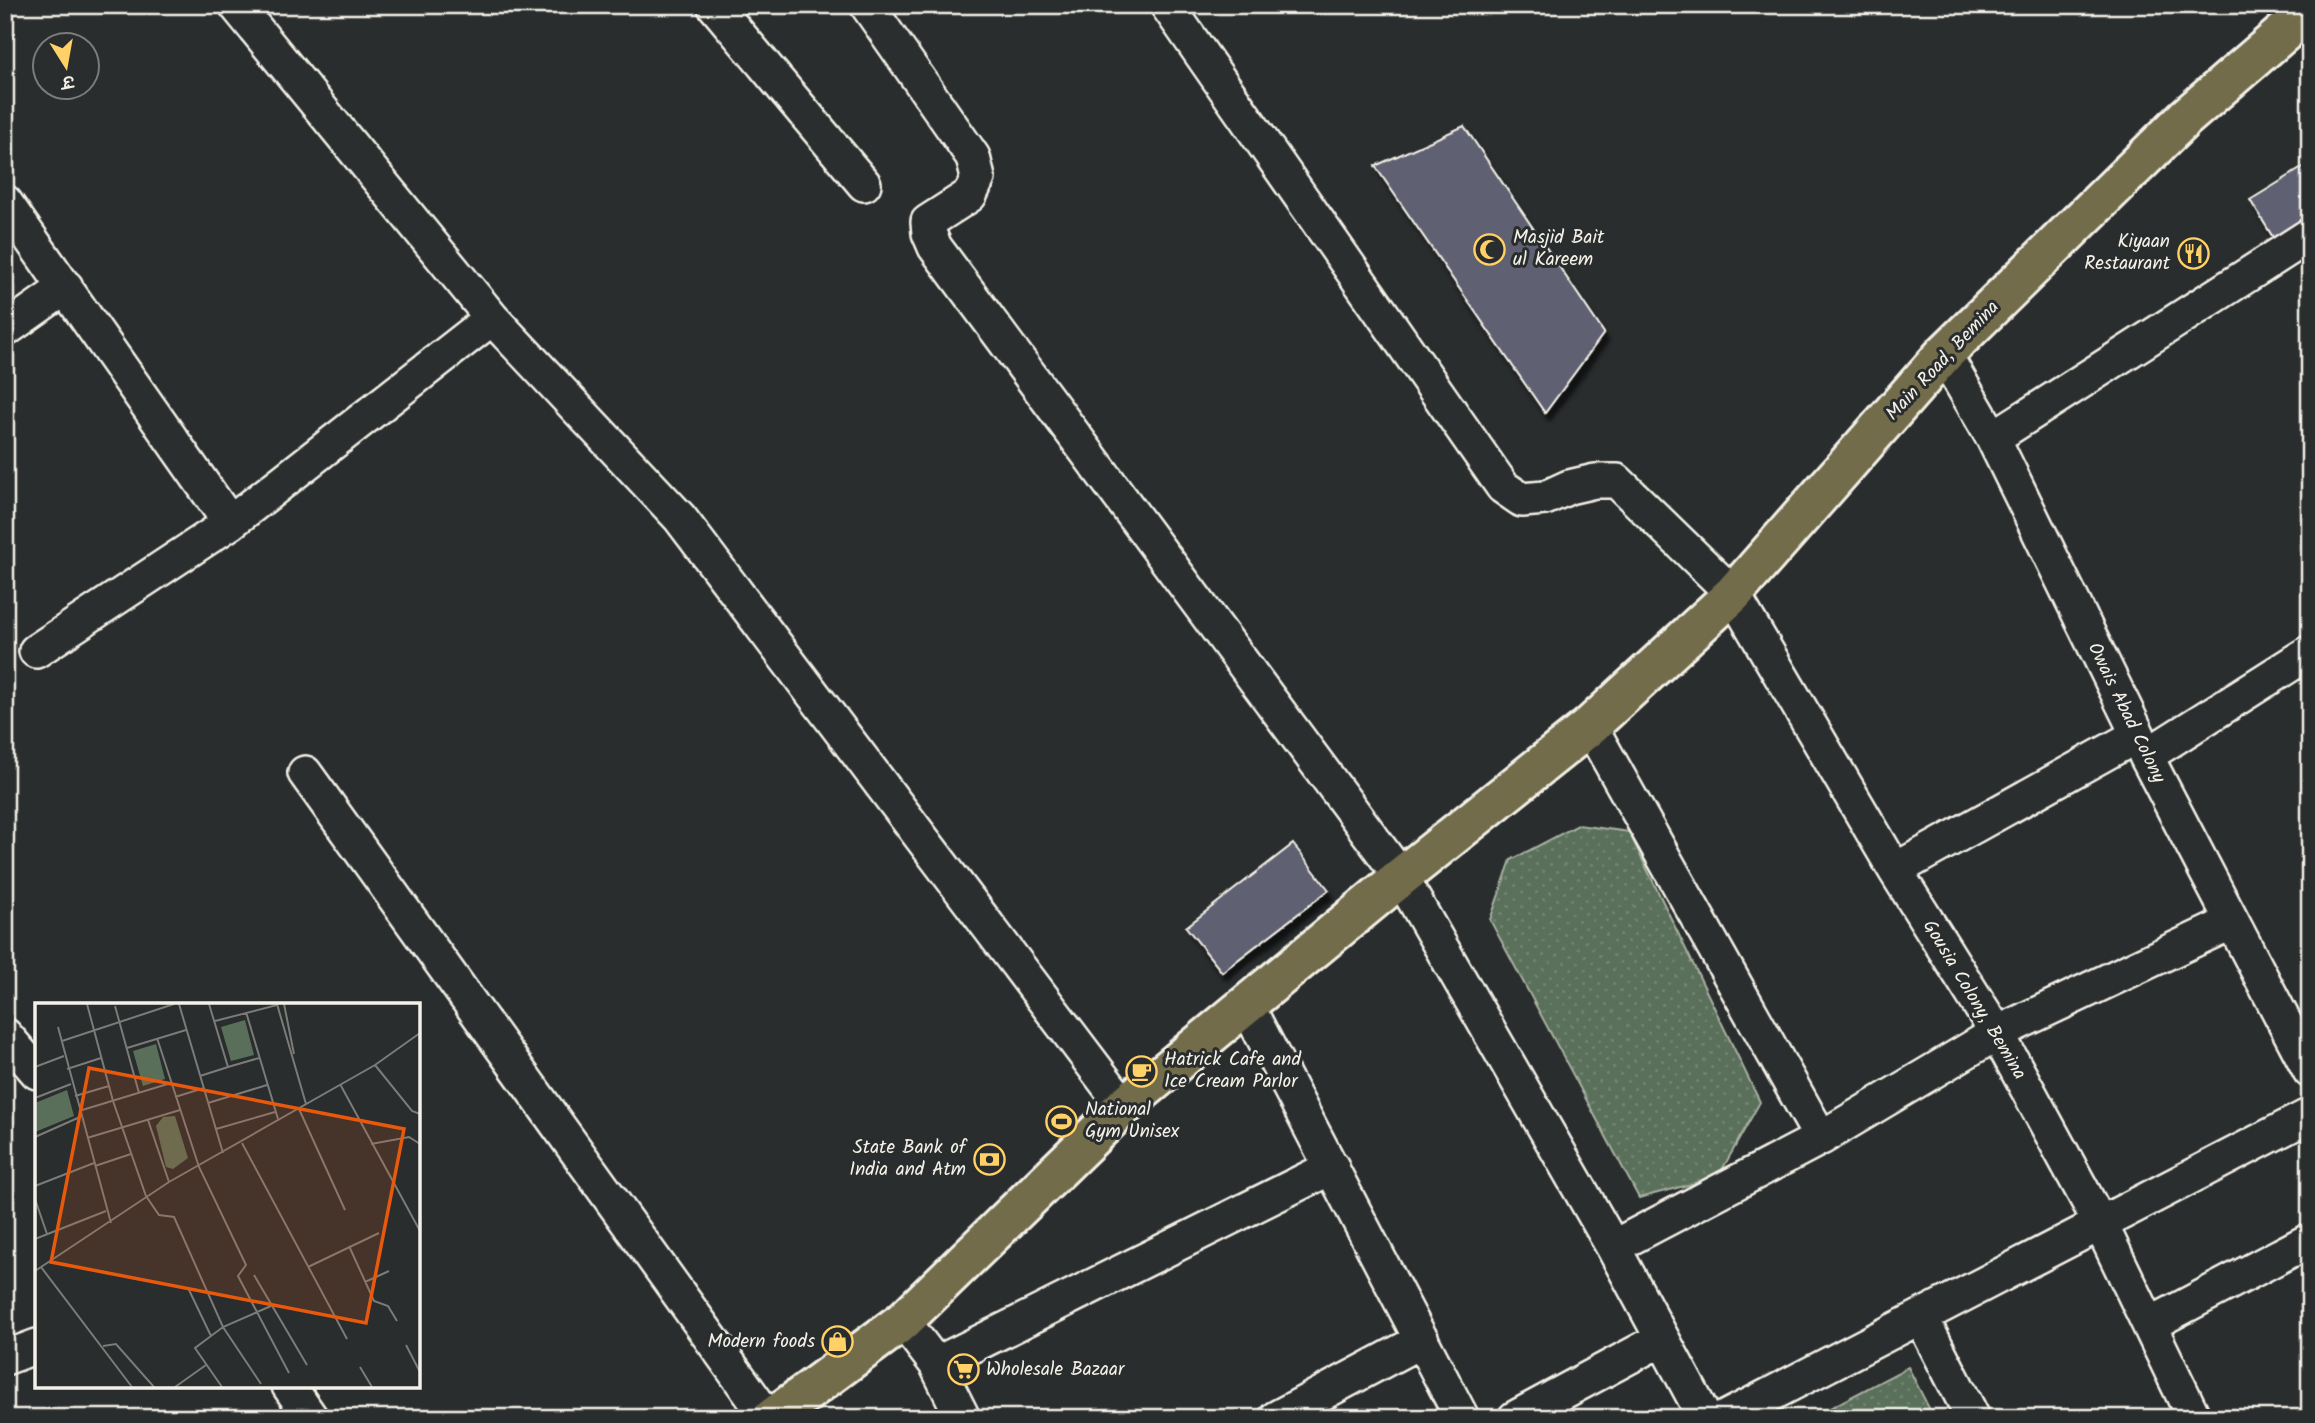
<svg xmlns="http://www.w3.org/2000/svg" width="2315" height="1423" font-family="Kalam,'Playpen Sans Deva',sans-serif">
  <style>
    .park { fill: url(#park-dots); stroke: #a7b0a1; stroke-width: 2 }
    .building { fill: #606173; stroke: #f4f1e8; stroke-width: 2; filter: url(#shadow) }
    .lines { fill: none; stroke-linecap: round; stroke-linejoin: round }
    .minor-casing { stroke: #f4f1e8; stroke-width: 38 }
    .primary-casing { stroke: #f4f1e8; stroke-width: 44 }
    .minor { stroke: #2a2d2e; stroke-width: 33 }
    .primary { stroke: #726c4b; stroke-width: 38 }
    .labels { text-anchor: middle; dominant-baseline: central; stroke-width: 6; stroke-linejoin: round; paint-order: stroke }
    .poi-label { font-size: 19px; fill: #f4f1e8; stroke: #2a2d2e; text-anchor: start }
    .street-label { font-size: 19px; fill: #f4f1e8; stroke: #2a2d2e }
    .inset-road { fill: none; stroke: #7b7b78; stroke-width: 2 }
    .view { fill: #e8590c; fill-opacity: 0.15; stroke: #e8590c; stroke-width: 3.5 }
    .inset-edge { fill: none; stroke: #f4f1e8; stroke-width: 3.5 }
  </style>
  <defs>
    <pattern id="park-dots" width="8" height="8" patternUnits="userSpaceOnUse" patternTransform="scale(1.75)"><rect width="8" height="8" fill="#5a6f5a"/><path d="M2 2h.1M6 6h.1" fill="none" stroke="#728472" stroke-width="1.8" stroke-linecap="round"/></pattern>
    <filter id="shadow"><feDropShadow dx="4.5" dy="8" stdDeviation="2" flood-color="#0009"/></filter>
  </defs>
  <rect width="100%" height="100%" fill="#2a2d2e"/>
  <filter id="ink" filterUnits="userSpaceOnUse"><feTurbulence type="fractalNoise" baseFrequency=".0143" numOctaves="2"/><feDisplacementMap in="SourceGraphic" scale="14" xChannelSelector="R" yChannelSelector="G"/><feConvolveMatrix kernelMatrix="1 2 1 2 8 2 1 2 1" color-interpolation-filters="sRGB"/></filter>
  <g filter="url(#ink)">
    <path class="park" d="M1578,825L1629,832L1760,1102L1718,1177L1639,1198L1490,920L1511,860Z
      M1908,1367L1934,1418H1811Z"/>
    <path class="building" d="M1464,126L1604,333L1545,413L1375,166Z
      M2310,163V228L2279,247L2250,200Z
      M1293,844L1329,890L1222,972L1186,927Z"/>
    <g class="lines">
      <defs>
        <path id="minor" d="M236,5L492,318L680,518L1124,1106
          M714,5L864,184
          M867,5L973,157L978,178L970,195L928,222L929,233L935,247L1401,877L1613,1247L1705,1418
          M1167,5L1503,487L1522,500L1545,498L1569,487L1595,481H1617L1733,594L1895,870L1997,1033L2100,1223L2194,1418
          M5,202L230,523
          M5,330L66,287
          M1944,354L1993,438L2138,735L2146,756L2310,1071
          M1993,438L2310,235
          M36,651L230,523L492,318
          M1590,726L1821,1138
          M2146,756L2310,652
          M305,773L768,1418
          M1895,870L2138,735
          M1247,1006L1462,1418
          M5,1035L37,1072
          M1613,1247L1821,1138L1997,1033L2232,922
          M1921,1317L1973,1418
          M903,1321L936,1364L963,1418
          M2149,1325L2310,1240
          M5,1358L37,1346
          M936,1364L1332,1167
          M289,1386L311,1418
          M1276,1418L1422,1340
          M1515,1418L1662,1339
          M1725,1418L2310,1115"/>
        <path id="primary" d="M772,1418L903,1321L1124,1106L1401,877L1590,726L1733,594L1944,354L2185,118L2310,10"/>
      </defs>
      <use href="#minor" class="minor-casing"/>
      <use href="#primary" class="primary-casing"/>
      <use href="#minor" class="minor"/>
      <use href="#primary" class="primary"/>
    </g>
  </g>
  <defs>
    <symbol id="mosque-ring" viewBox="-11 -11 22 22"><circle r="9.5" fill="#2a2d2e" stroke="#ffd166" stroke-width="1.5"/><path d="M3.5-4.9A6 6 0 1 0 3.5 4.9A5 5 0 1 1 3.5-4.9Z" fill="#ffd166"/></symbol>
    <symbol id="restaurant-ring" viewBox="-11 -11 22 22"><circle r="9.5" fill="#2a2d2e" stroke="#ffd166" stroke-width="1.5"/><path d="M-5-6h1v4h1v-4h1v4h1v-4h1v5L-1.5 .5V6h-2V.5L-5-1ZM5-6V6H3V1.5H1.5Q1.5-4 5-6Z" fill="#ffd166"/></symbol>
    <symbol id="cafe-ring" viewBox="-11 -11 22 22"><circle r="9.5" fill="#2a2d2e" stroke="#ffd166" stroke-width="1.5"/><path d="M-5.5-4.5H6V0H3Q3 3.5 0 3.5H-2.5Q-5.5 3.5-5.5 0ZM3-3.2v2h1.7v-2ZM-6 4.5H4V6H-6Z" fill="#ffd166"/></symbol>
    <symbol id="stadium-ring" viewBox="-11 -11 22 22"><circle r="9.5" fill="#2a2d2e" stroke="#ffd166" stroke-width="1.5"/><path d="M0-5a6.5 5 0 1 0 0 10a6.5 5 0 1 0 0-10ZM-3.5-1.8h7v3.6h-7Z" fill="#ffd166"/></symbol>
    <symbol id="bank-ring" viewBox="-11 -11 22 22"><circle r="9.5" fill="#2a2d2e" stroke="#ffd166" stroke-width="1.5"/><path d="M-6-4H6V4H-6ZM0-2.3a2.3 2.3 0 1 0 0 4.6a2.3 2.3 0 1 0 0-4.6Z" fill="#ffd166"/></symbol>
    <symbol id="shop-ring" viewBox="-11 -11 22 22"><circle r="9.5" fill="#2a2d2e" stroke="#ffd166" stroke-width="1.5"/><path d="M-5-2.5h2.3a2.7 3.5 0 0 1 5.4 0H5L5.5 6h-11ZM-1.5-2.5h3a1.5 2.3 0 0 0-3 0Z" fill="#ffd166"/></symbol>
    <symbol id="supermarket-ring" viewBox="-11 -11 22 22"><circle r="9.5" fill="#2a2d2e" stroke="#ffd166" stroke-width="1.5"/><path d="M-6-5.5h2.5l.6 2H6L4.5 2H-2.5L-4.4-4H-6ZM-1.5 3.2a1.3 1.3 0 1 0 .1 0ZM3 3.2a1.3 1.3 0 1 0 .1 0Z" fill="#ffd166"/></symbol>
  </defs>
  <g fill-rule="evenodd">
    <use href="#mosque-ring" x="1472" y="232" width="35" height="35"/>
    <use href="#restaurant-ring" x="2176" y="236" width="35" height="35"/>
    <use href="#cafe-ring" x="1124" y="1054" width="35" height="35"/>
    <use href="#stadium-ring" x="1044" y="1104" width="35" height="35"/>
    <use href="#bank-ring" x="972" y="1142" width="35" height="35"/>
    <use href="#shop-ring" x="820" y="1324" width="35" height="35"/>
    <use href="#supermarket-ring" x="946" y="1352" width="35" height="35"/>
  </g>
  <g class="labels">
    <g class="poi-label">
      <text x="1513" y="238">Masjid Bait<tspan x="1513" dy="22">ul Kareem</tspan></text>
      <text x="2170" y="242" text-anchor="end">Kiyaan<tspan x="2170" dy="22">Restaurant</tspan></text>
      <text x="1164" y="1060">Hatrick Cafe and<tspan x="1164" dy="22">Ice Cream Parlor</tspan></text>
      <text x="1085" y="1110">National<tspan x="1085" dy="22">Gym Unisex</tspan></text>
      <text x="966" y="1148" text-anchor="end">State Bank of<tspan x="966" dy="22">India and Atm</tspan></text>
      <text x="815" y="1342" text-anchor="end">Modern foods</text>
      <text x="986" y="1370">Wholesale Bazaar</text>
    </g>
    <g class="street-label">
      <text transform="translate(1943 361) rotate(-47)">Main Road, Bemina</text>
      <text transform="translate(2126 713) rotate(64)">Owais Abad Colony</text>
      <text transform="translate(1974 1000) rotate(59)">Gousia Colony, Bemina</text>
    </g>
  </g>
  <g transform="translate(35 1003)">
    <rect width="385" height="385" fill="#2a2d2e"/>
    <path d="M210,17L219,52L196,58L186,24ZM121,41L130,76L108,83L98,48ZM32,87L39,113L0,129V100ZM140,113L153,155L138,166L131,164L121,123L128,114Z" fill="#5a6f5a"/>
    <path class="inset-road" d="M52,1L78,98L111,193L124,212L139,214L188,324L226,381M144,1L188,150M242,1L271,101M249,1L259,51M80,3L104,90M211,9L243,116M180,18L242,2M23,24L76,220M122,35L164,164L211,262L203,273L254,370M27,38L139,1M92,45L151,27M340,62L377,108L385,111M0,64L29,53M193,64L224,55M32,66L66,55M165,73L193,64L174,1M305,81L385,228M40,93L74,83M140,94L169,85M0,95L36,81M173,100L232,82M264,106L310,207M44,108L136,80M113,117L134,179M181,126L240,109M0,134L45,114M52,135L145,107M207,140L312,336M336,141L374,134L385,141M60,163L96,151M0,183L59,160M0,196L12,231M0,236L71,208M314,243L339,298L353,303L362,318M6,264L97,384M273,264L344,230M0,268L134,179L340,62L385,30M219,272L272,362M330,279L354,268M154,287L176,333M371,342L385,369M68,343L81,341L119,384M325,364L337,384M140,384L171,362M187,384L160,345L188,324L236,303"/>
    <path class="view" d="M54,65L369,126L331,320L16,259Z"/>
    <rect width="385" height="385" class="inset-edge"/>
  </g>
  <rect width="2315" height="1423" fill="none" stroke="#2a2d2e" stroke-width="28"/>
  <rect x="14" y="14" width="2287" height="1395" fill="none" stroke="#f4f1e8" stroke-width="2.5" filter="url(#ink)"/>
  <g transform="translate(66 66) rotate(169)"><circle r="33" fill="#2a2d2e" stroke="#7b7b78" stroke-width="2"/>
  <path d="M0-5L12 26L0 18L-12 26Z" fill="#ffd166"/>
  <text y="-10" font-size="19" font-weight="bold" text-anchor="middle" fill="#f4f1e8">उ</text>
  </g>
</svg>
